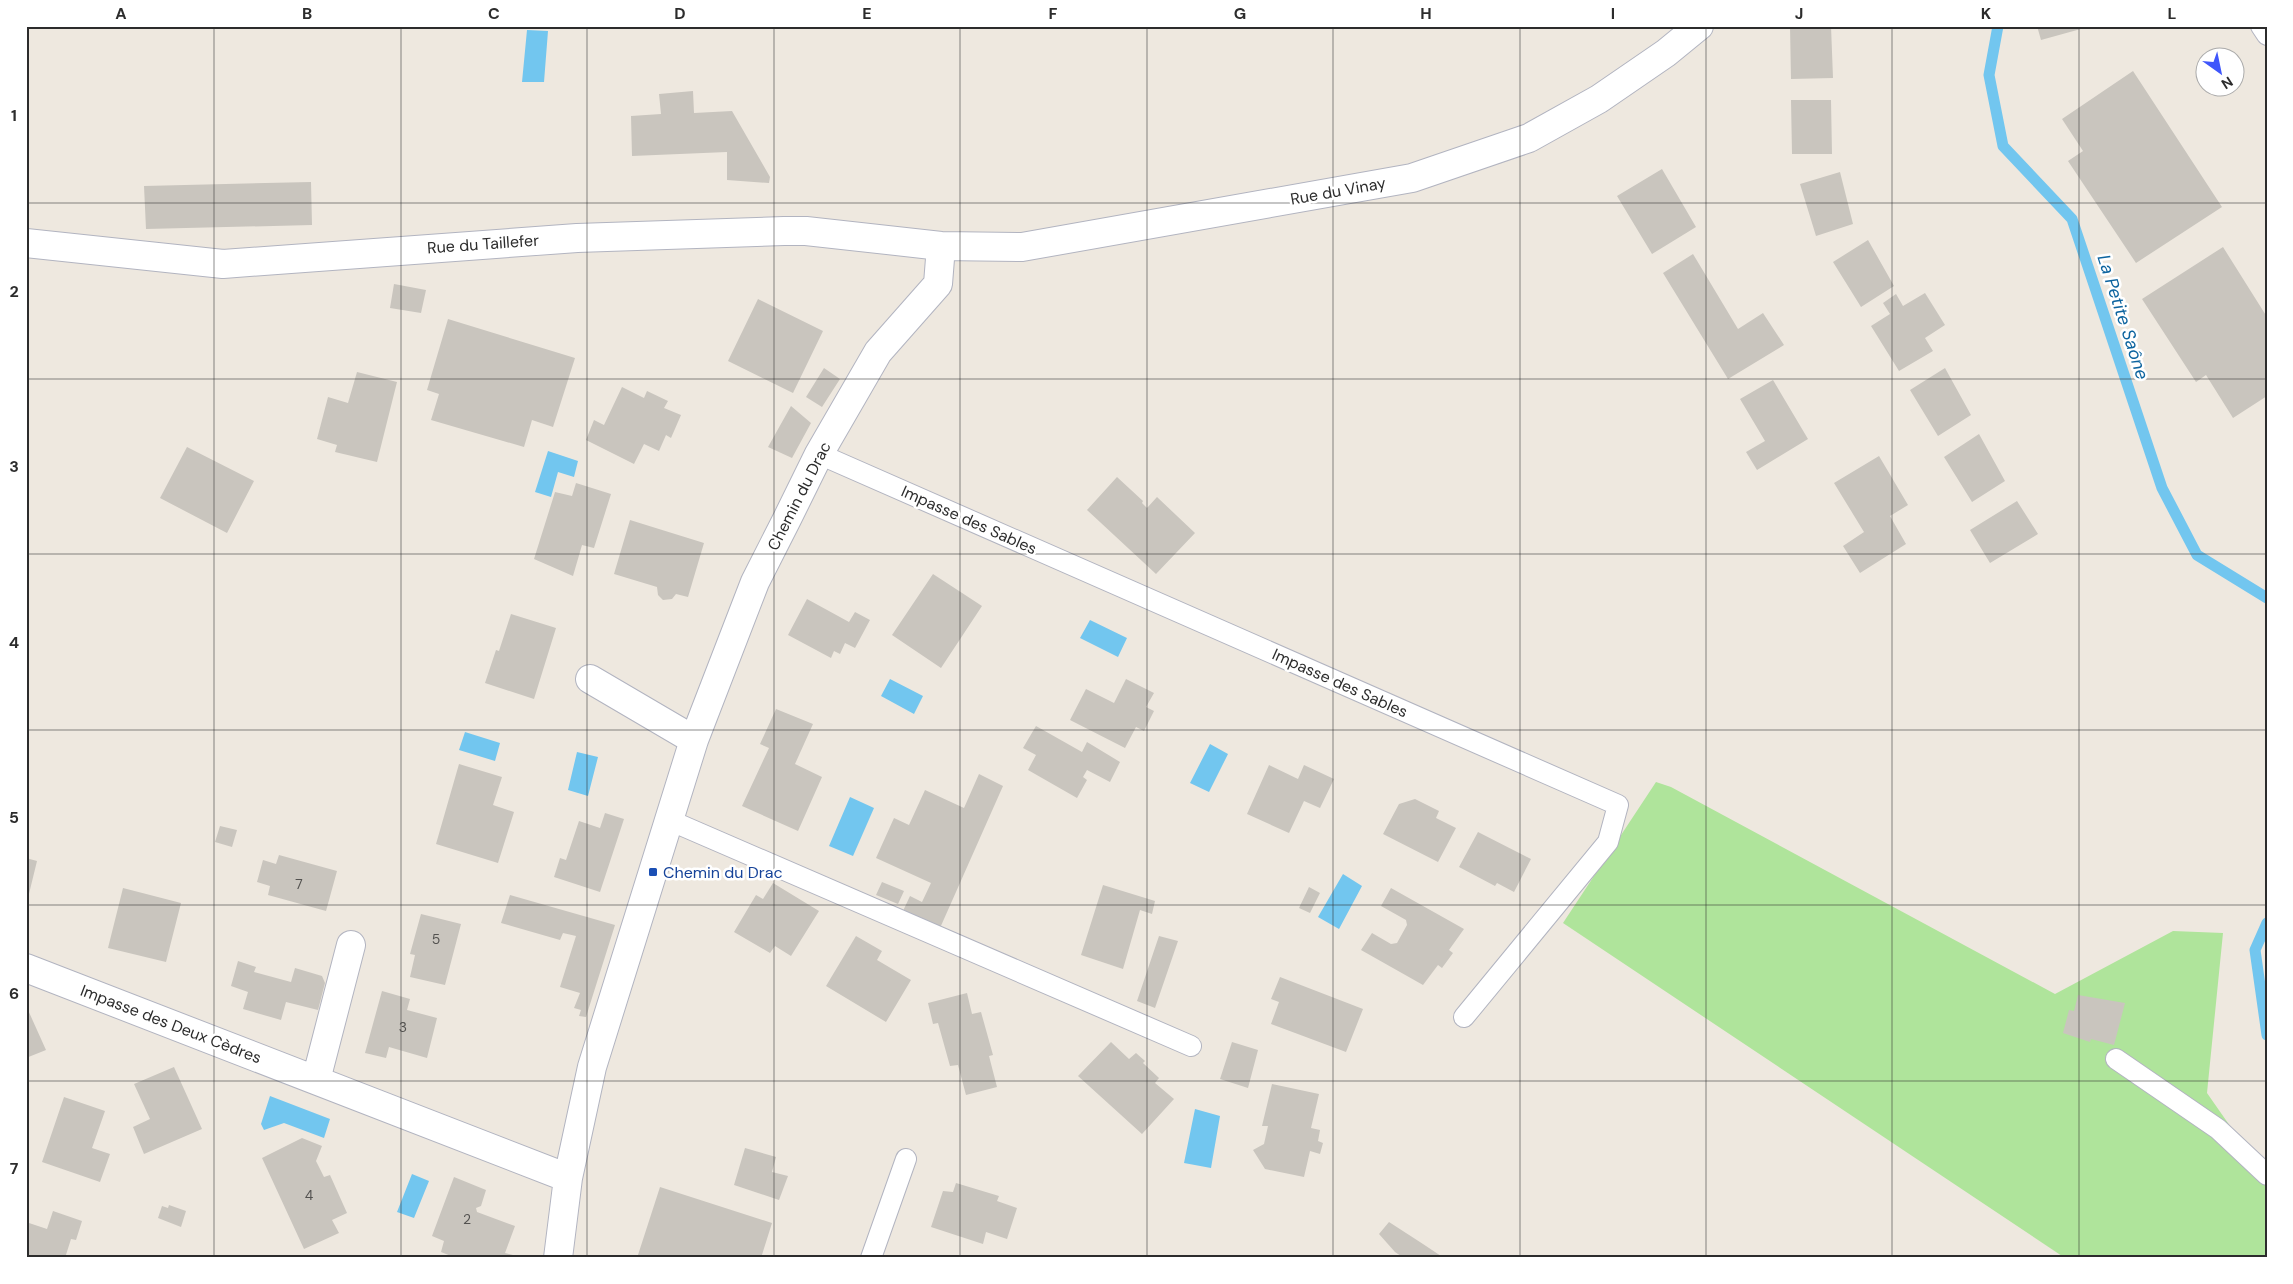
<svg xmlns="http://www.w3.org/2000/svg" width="2293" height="1284" font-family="'DM Sans',sans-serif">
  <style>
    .green { fill: #afe49b }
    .water { fill: #72c6ef }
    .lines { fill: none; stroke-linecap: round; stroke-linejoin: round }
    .stream { stroke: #72c6ef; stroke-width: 11 }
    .building { fill: #c9c5be }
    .service-casing { stroke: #b2b4c0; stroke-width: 22 }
    .minor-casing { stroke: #b2b4c0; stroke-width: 30 }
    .service { stroke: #fff; stroke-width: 20 }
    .minor { stroke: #fff; stroke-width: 28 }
    .grid { fill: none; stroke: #2c2c2c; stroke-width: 1; stroke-opacity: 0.55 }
    .transit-dot { fill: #1a4fb4; stroke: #fff; stroke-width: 2 }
    .labels { text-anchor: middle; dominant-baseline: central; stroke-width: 5; stroke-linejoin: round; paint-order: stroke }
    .number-label { font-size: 14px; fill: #535250 }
    .street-label { font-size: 16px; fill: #2c2c2c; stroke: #fff }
    .transit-label { font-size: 16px; fill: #164399; stroke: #fff; text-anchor: start }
    .water-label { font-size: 18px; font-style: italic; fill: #0d649f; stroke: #fff }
    .neatline { fill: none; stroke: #2c2c2c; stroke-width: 2 }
    .grid-label { font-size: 16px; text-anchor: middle; font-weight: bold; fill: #2c2c2c }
  </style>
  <rect width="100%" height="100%" fill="#eee8df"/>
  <path class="green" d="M1656,782L1671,787L2055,994L2173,931L2223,933L2207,1093L2267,1179V1258H2065L1563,923Z"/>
  <path class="water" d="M527,30L548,31L544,82H522Z
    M548,451L578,461L574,477L558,472L551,497L535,492Z
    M1090,620L1127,638L1118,657L1080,638Z
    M890,679L923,696L914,714L881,696Z
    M465,732L500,743L495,761L459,750Z
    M1210,744L1228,754L1209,792L1190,783Z
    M577,752L598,757L588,796L568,790Z
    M850,797L874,808L853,856L829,846Z
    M1343,874L1362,886L1339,929L1318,917Z
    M270,1096L330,1119L324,1138L284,1123L264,1130L261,1124Z
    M1195,1109L1220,1116L1211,1168L1184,1163Z
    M412,1174L429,1181L414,1218L397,1212Z"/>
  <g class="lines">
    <path class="stream" d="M1998,26L1989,75L2003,146L2072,219L2162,488L2197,555L2267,598
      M2267,923L2255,950L2267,1035"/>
  </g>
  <path class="building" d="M1790,26H1831L1833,78L1791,79Z
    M2037,26H2088V27L2041,40Z
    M2133,71L2222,207L2136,263L2068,161L2083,151L2062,119Z
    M693,91L694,113L732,111L770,177L769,183L727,180V152L632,156L631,116L661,114L659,94Z
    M1791,100H1831L1832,154H1792Z
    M1662,169L1696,227L1652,254L1617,196Z
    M1840,172L1853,224L1816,236L1800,184Z
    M311,182L312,225L146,229L144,186Z
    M1868,240L1894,286L1861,307L1833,262Z
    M2223,247L2267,317V396L2233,418L2206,375L2196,382L2142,299Z
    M1693,254L1738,329L1763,313L1784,345L1728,379L1663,273Z
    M394,284L426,290L421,313L390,308Z
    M1925,293L1945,325L1925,338L1933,351L1899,371L1871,326L1890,314L1883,303L1896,294L1903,306Z
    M758,299L823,331L793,393L728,361Z
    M448,319L575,358L553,427L532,420L524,447L431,420L439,394L427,390Z
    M824,368L840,379L822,407L806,397Z
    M1945,368L1971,415L1938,436L1910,390Z
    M357,372L397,382L377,462L335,452L337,445L317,439L328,397L348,403Z
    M1773,380L1808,439L1757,470L1746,452L1765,441L1740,399Z
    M622,387L644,398L647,391L668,401L664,408L681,415L671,438L666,435L659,451L644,444L634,464L586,440L594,420L604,425Z
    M791,406L811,423L792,458L768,447Z
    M1979,434L2005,481L1972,502L1944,457Z
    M187,447L254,481L227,533L160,498Z
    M1879,456L1908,505L1890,516L1906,544L1860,573L1843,546L1864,532L1834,483Z
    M1117,477L1143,501L1142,503L1147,508L1157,497L1195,533L1156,574L1087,510Z
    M576,483L611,494L594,548L582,545L573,576L534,559L555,492L572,496Z
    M2017,501L2038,534L1990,563L1970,530Z
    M630,520L704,543L688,597L676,594L672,599L663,600L658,595L657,587L614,574Z
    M933,574L982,606L941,668L892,635Z
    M807,599L849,622L855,612L870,620L855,648L845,643L840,654L834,651L831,658L788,635Z
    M511,614L556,628L534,699L485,683L496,650L499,651Z
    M1126,679L1154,693L1146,707L1154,711L1144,731L1136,727L1125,748L1070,720L1086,689L1114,703Z
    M776,709L813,724L795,764L822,777L798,831L742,806L769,748L760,744Z
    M1036,726L1082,752L1087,742L1120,762L1110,782L1087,770L1083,777L1087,780L1077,798L1028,770L1036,755L1023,748Z
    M459,764L502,777L493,805L514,812L498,863L436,844Z
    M1269,765L1298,779L1304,765L1334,779L1320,808L1304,801L1289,833L1247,814Z
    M979,774L1003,786L940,928L903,911L910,896L922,902L931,883L876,858L894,818L909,825L925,790L964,808Z
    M1415,799L1439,811L1436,818L1456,828L1438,862L1383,834L1399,804Z
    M605,813L624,819L600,892L554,877L560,858L566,860L579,821L600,828Z
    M220,826L237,830L232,847L215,842Z
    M1478,832L1531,859L1514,892L1497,883L1495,886L1459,867Z
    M279,855L337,871L326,911L268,895L270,886L257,882L263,860L276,864Z
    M26,858L37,861L27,902H26Z
    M882,882L904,891L898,904L876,895Z
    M773,883L819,911L791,956L775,946L770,953L734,932L756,895L763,899Z
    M1103,885L1155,901L1152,914L1140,910L1123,969L1081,955Z
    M1309,887L1320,893L1310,913L1299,908Z
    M123,888L181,903L166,962L108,948Z
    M1391,888L1464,929L1449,950L1453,953L1442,968L1438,965L1423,985L1361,950L1372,933L1391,944L1397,943L1407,925L1406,920L1381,906Z
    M510,895L615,925L586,1017L579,1016L581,1010L574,1008L580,993L560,987L576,936L563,933L560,940L501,923Z
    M421,914L461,924L445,985L410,977L415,955L410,954Z
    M856,936L882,951L877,960L911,980L886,1022L826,986Z
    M1159,936L1178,941L1155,1008L1137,1001Z
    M238,961L256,967L254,972L291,982L295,968L322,976L325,983L318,1010L286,1002L281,1020L243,1009L248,992L231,986Z
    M1280,977L1363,1009L1346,1052L1271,1024L1279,1002L1271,999Z
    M382,991L410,999L407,1010L437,1018L427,1058L389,1047L386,1058L365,1053Z
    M967,993L972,1014L981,1012L993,1055L989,1056L997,1087L966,1095L958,1065L950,1066L938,1023L933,1024L928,1003Z
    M2078,995L2125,1003L2114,1045L2091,1039L2090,1042L2063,1033L2069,1010L2074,1011Z
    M28,1010L46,1050L26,1058V1011Z
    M1111,1042L1129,1059L1136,1053L1145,1061L1143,1063L1159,1078L1155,1083L1174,1099L1142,1134L1078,1076Z
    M1232,1042L1258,1050L1248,1088L1220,1079Z
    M174,1067L202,1129L144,1154L133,1127L150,1119L134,1084Z
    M1272,1084L1319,1094L1311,1128L1320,1130L1318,1141L1323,1143L1320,1154L1310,1151L1304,1177L1265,1169L1253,1150L1264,1144L1268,1126H1262Z
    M64,1097L105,1111L92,1148L110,1154L100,1182L42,1162Z
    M302,1138L322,1146L316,1161L324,1177L330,1175L347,1213L332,1220L339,1233L304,1249L262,1158Z
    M745,1148L776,1157L772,1172L788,1176L779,1200L734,1185Z
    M454,1177L486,1190L481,1206L476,1208L477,1212L515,1226L505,1253L513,1255L512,1258H456L441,1252L444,1241L432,1236Z
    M956,1183L999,1196L997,1201L1017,1208L1007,1239L986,1232L983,1244L931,1227L943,1191L953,1192Z
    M660,1187L772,1223L761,1258H637Z
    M169,1205L186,1211L181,1227L158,1218L162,1206L168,1208Z
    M53,1211L82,1221L76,1240L71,1239L65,1258H26V1222L47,1229Z
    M1389,1222L1423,1244L1444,1258H1404L1395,1252L1379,1234Z"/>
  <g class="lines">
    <defs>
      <path id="service" d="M2261,26L2267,35
        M819,454L1618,805L1608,842L1464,1017
        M669,820L1191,1046
        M2116,1059L2218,1129L2267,1175
        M871,1258L906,1159"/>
      <path id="minor" d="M26,243L223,264L577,238L784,231H806L941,246L1022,247L1412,178L1529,138L1599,99L1666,53L1699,26
        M590,679L694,740
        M26,968L568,1178
        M316,1080L351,945
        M558,1258L568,1178L592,1067L694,740L755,582L787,519L819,454L878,352L938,284L941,246"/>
    </defs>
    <use href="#service" class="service-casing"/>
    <use href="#minor" class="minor-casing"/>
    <use href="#service" class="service"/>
    <use href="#minor" class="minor"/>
  </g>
  <path class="grid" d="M214,26V1258M401,26V1258M587,26V1258M774,26V1258M960,26V1258M1147,26V1258M1333,26V1258M1520,26V1258M1706,26V1258M1892,26V1258M2079,26V1258M26,203H2267M26,379H2267M26,554H2267M26,730H2267M26,905H2267M26,1081H2267"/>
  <rect class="transit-dot" x="648" y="867" width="10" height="10" rx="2.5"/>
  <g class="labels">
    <g class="number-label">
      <text x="299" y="884">7</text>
      <text x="436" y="939">5</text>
      <text x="403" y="1027">3</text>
      <text x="309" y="1195">4</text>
      <text x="467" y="1219">2</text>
    </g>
    <g class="street-label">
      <text transform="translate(1338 191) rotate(-10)">Rue du Vinay</text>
      <text transform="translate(483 244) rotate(-4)">Rue du Taillefer</text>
      <text transform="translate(799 496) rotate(-63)">Chemin du Drac</text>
      <text transform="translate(969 520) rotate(24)">Impasse des Sables</text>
      <text transform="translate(1340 683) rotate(24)">Impasse des Sables</text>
      <text transform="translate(171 1024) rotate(21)">Impasse des Deux Cèdres</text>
    </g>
    <g class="transit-label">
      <text x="663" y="872">Chemin du Drac</text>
    </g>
    <g class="water-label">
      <text transform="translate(2123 317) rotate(72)">La Petite Saône</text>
    </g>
  </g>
  <rect width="2293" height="1284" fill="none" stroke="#ffffff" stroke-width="55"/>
  <g transform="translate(2220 72) rotate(147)"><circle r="24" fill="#ffffff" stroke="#ababab"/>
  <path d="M0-4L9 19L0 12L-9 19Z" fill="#3f56fb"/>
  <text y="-8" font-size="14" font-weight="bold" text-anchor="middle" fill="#2c2c2c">N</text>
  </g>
  <rect x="28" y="28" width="2238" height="1228" class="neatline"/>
  <g class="grid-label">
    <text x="121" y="19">A</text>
    <text x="307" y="19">B</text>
    <text x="494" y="19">C</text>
    <text x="680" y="19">D</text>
    <text x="867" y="19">E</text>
    <text x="1053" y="19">F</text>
    <text x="1240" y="19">G</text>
    <text x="1426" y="19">H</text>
    <text x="1613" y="19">I</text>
    <text x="1799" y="19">J</text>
    <text x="1986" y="19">K</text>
    <text x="2172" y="19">L</text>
    <text x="14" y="121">1</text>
    <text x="14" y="297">2</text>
    <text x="14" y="472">3</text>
    <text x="14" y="648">4</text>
    <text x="14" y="823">5</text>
    <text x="14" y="999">6</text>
    <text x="14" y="1174">7</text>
  </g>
</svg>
